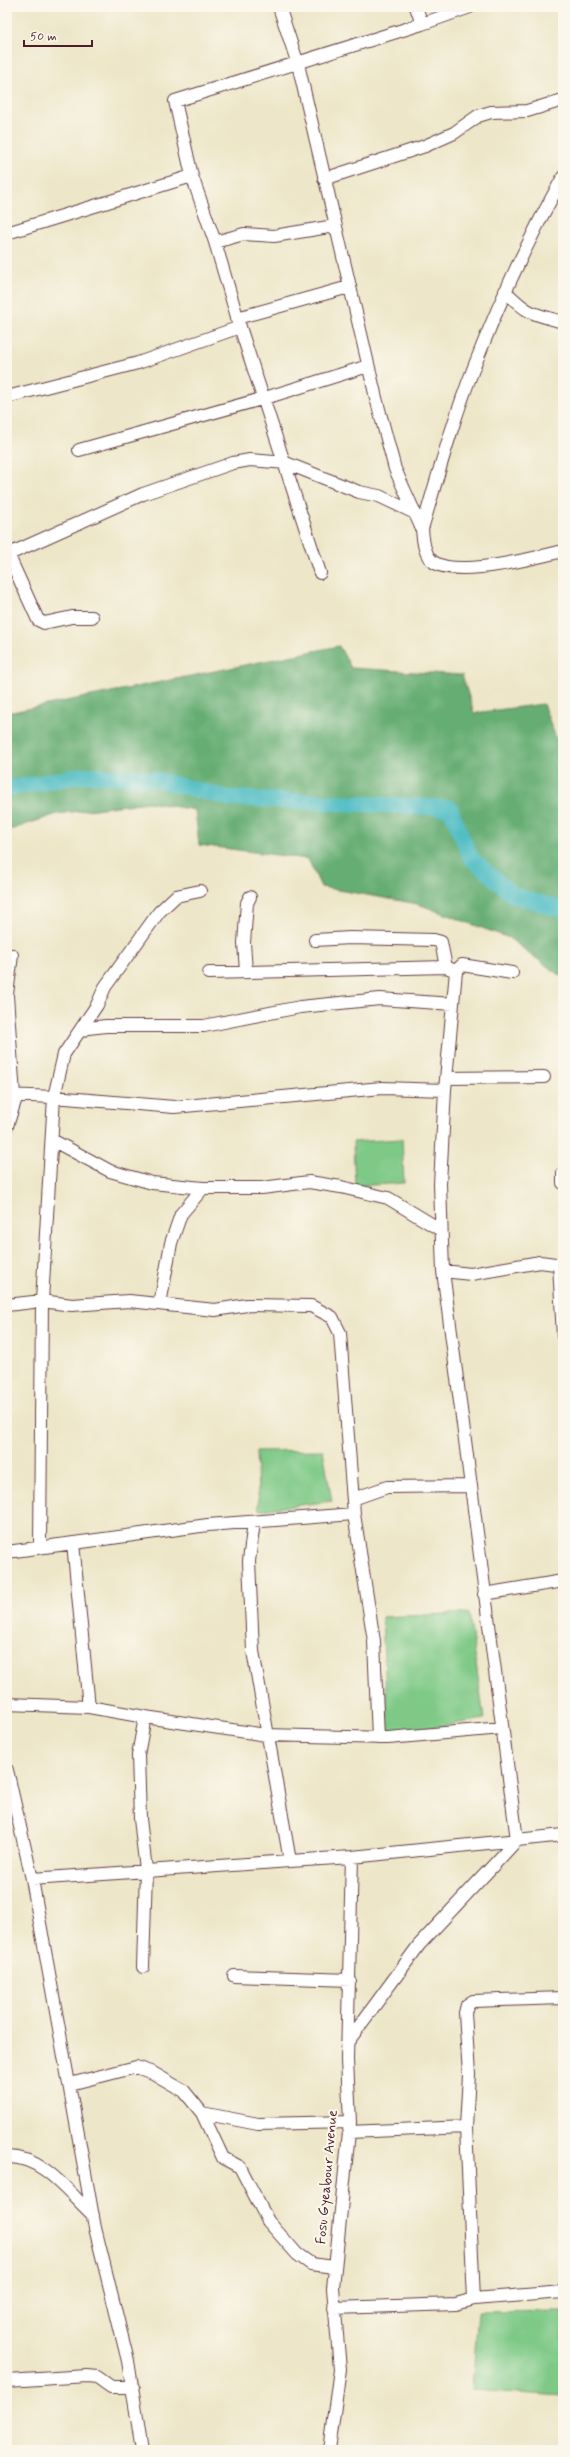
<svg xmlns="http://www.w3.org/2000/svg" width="570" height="2457" font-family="Mynerve,sans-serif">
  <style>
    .green { fill: #7ec986; stroke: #647458 }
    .forest { fill: #66ad73; stroke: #58664f }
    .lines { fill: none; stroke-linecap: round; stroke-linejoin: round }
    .river { stroke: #4fbdc4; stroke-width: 16 }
    .minor-casing { stroke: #623d43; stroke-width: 14 }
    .minor { stroke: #fff; stroke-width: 12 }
    .labels { text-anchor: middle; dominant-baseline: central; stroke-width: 4; stroke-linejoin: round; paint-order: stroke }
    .street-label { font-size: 14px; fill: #4a1f2b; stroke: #fbf7ec }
  </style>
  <rect width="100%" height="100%" fill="#fbf7ec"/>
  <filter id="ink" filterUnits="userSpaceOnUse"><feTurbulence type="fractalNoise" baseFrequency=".025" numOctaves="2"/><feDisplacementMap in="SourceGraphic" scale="8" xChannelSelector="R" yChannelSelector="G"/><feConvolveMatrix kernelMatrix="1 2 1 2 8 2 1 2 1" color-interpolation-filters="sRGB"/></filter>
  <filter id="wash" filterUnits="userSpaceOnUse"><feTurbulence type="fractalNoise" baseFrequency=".012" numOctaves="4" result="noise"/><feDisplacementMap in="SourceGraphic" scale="16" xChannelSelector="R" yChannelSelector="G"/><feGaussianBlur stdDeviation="0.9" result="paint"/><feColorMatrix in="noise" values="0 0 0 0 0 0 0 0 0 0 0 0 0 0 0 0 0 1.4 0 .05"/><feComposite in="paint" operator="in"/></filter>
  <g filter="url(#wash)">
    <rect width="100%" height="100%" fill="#ede6c8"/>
    <path class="green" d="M402,1139L404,1183L355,1186L353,1142Z
      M323,1450L332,1501L259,1510L256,1451Z
      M469,1613L484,1719L388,1735L382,1617Z
      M563,2311V2396L472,2390L478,2312Z"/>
    <path class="forest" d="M339,646L351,668L462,675L474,713L543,704L563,756V978L509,938L418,904L321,887L308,859L199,845L195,810L148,802L57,814L7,831V713Z"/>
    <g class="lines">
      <path class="river" d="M7,789L84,775L153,779L229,798L450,808L471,858L513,895L563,910"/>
    </g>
  </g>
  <g filter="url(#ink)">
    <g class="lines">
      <defs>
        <path id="minor" d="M279,7L298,64L376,398L395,469L422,529
          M416,7L422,24L470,7
          M563,177C529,238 499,302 474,367C453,420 438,475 422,529C423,540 424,557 435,563C460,577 535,558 563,551
          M324,179L425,146L454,133L478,116L491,112L527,111L563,100
          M7,233L192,176L175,101L422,24
          M215,242L244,234L274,236L335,226
          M505,291C529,315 531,313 563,322
          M237,318L349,287
          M240,327L320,573
          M7,397L138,363L240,327L215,242L192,176
          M79,450L265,398L368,366
          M7,552L38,620L44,623L72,617H92
          M7,555L143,494L233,463L250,460L286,463L359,492L379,496L415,513
          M200,891L176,896L159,912L105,987L97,1005L64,1054L54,1097L174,1107L382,1088L445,1090
          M315,940L350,938L434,940L441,942L446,967
          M246,971L244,943L247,903L250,897
          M209,973L446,967L456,971
          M512,973L462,965L456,971L445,1090L440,1184L443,1271L517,1840L563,1835
          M7,994L12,955
          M7,996L14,1095
          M79,1032L88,1028L106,1026H204L300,1007L380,999L453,1004
          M446,1078L544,1077
          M7,1095L54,1097L42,1301L40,1547
          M7,1126L17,1095
          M52,1140L110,1171L152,1183L203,1188H262L309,1182L341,1187L388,1198L441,1230
          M563,1173V1183
          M559,1264L563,1336
          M443,1271L471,1274L540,1262L563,1265
          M160,1304L171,1243L181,1214L203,1188
          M7,1305L42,1301L72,1305L129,1301L215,1310L247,1305L311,1306L332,1317L340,1333L354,1514L374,1641L378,1738
          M353,1499L387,1487L471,1486
          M254,1522L249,1561L253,1651L290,1861L352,1857L517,1840
          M73,1543L89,1707L145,1717L266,1735L388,1738L502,1728
          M7,1552L208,1525L354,1514
          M484,1594L563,1581
          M7,1704L89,1707
          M7,1770L32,1879L95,2228L128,2361L142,2450
          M32,1879L290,1861
          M143,1967L146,1870L140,1819L138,1755L145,1717
          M234,1976L350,1980
          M563,1998L473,2001L467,2005L465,2013L469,2074L466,2127L474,2299L563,2292
          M347,2043L419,1945L517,1840
          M70,2084L136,2067L153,2073L184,2091L202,2113L258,2124L350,2122
          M202,2113L223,2158L240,2167L268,2221L297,2254L311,2264L334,2267
          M349,2132L466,2127
          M7,2157C43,2156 68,2192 93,2215
          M334,2308L456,2304L474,2299
          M7,2381L87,2376L97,2377L111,2387H133
          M329,2450L340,2369L333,2288L350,2122L347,2060L352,1857"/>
      </defs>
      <use href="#minor" class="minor-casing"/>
      <use href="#minor" class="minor"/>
    </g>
  </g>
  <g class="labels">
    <g class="street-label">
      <text transform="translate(327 2177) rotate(-85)">Fosu Gyeabour Avenue</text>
    </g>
  </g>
  <rect width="570" height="2457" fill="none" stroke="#fbf7ec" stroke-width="24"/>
  <path d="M24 40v6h68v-6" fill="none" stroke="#4a1f2b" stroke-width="2"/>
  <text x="30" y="40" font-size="12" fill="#4a1f2b" stroke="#fbf7ec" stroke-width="3" paint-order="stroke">50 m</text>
</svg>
